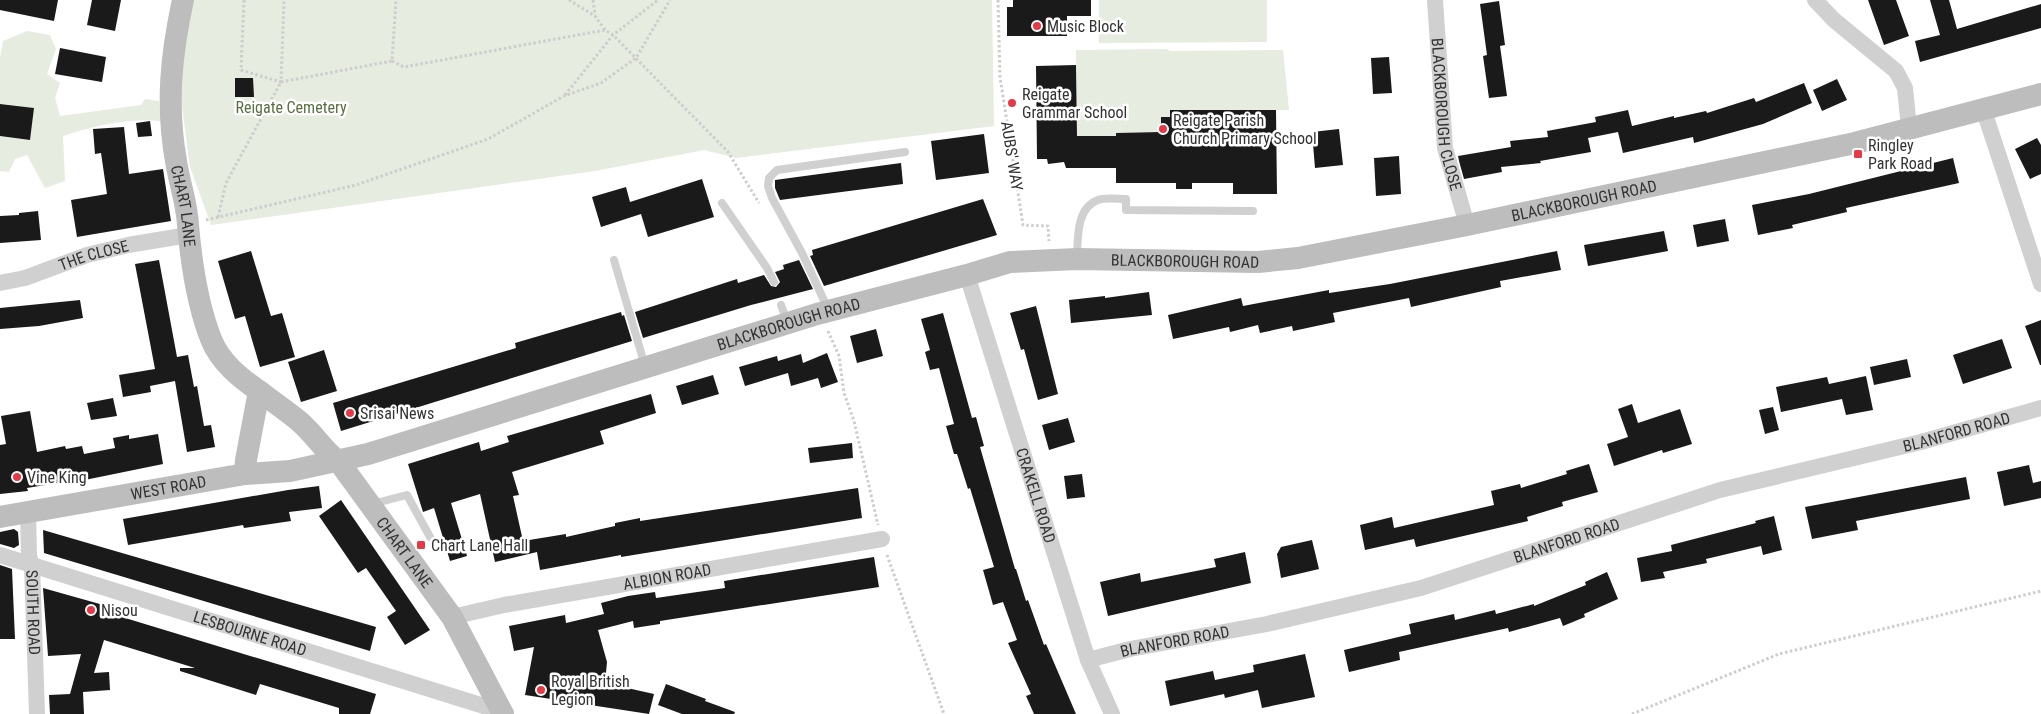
<svg xmlns="http://www.w3.org/2000/svg" width="2041" height="714" font-family="'Roboto Condensed',sans-serif">
  <style>
    .green { fill: #e6ecdf }
    .building { fill: #1a1a1a }
    .lines { fill: none; stroke-linecap: round; stroke-linejoin: round }
    .path { stroke: #cdcdcd; stroke-width: 3; stroke-dasharray: 2.5 2.5; stroke-linecap: butt }
    .lane { stroke: #d0d0d0; stroke-width: 8 }
    .street { stroke: #d0d0d0; stroke-width: 16 }
    .secondary { stroke: #bdbdbd; stroke-width: 22 }
    .poi-dot { fill: #e63946; stroke: #fff; stroke-width: 2 }
    .labels { text-anchor: middle; dominant-baseline: central; stroke-width: 5; stroke-linejoin: round; paint-order: stroke }
    .poi-label { font-size: 16px; fill: #333; stroke: #fff; text-anchor: start }
    .park-label { font-size: 16px; fill: #56703f; stroke: #fff }
    .street-label { font-size: 16px; fill: #333; stroke: #fff }
  </style>
  <rect width="100%" height="100%" fill="#fff"/>
  <path class="green" d="M194,0H992L994,126L736,158L704,150L595,171L211,225L190,167L178,76Z
    M1099,0H1267V42L1099,43Z
    M27,31L50,35L56,49L47,74L60,83L55,98L60,116L141,105L145,99L159,101L161,121C128,118 94,126 63,136L65,181L45,188L27,155L15,159L9,172L0,171V136L30,140L34,108L2,104L0,115V58L3,41Z
    M1168,49L1169,51L1283,50L1289,110H1171L1170,117L1161,118V132L1116,133V152L1077,136L1076,50Z"/>
  <path class="building" d="M0,0H58L54,21L0,10Z
    M92,0H121L115,31L87,25Z
    M1013,0H1091V16H1067V36H1007V7H1013Z
    M1868,0H1896L1909,36L1884,45Z
    M1930,0H1949L1957,29L2041,4V28L1920,62L1915,41L1940,35Z
    M1499,1L1505,45L1500,46L1507,96L1489,98L1483,56L1487,55L1480,4Z
    M60,48L106,57L102,82L55,74Z
    M1389,57L1392,93L1373,94L1371,58Z
    M1076,65L1077,136H1116V133L1161,132V117H1170V110H1276L1277,194H1233V183H1192V189H1176V183H1116V168H1066L1064,162L1048,164L1047,159H1037L1036,66Z
    M235,78H253L254,97H235Z
    M1837,79L1847,100L1822,111L1813,90Z
    M1804,83L1812,103L1763,124L1694,143L1693,137L1623,153L1618,132L1588,138L1591,152L1540,161L1541,163L1501,167L1502,172L1464,179L1459,161L1458,156L1511,147L1510,141L1548,137L1547,131L1596,122L1595,117L1628,110L1632,126L1674,116V118L1706,111L1707,113L1754,98L1756,102Z
    M0,104L34,108L30,140L0,136Z
    M150,121L152,136L138,137L136,123Z
    M124,127L129,174L163,169L171,221L77,237L71,200L107,194L101,153L95,154L93,129Z
    M1339,129L1343,165L1315,168L1312,132Z
    M984,134L989,173L936,180L931,141Z
    M2037,138L2041,145V174L2030,179L2015,149Z
    M1399,156L1401,194L1376,196L1374,158Z
    M1953,158L1959,183L1846,208L1847,212L1792,225L1793,228L1758,235L1752,205L1809,194Z
    M901,163L903,184L780,200L775,188V180Z
    M702,179L714,217L648,237L641,214L601,227L592,197L626,187L630,202Z
    M983,199L997,235L824,286L810,256L813,255L812,250Z
    M38,211L41,240L0,243V216L19,215V213Z
    M1725,219L1729,241L1697,247L1693,225Z
    M1664,231L1668,251L1588,266L1584,245Z
    M251,251L271,316L282,313L295,357L260,367L245,316L235,319L218,261Z
    M1557,251L1561,270L1500,281L1501,287L1411,307L1409,298L1333,313L1335,322L1293,331L1292,326L1260,333L1258,325L1230,332L1229,327L1173,339L1168,315L1241,298L1243,306L1329,290V293L1390,284Z
    M159,260L177,357L188,355L194,387L197,386L204,426L211,425L215,447L187,452L175,381L150,386L151,392L123,397L119,375L155,369L135,264Z
    M799,260L813,289L751,305L643,338L635,312L737,279L738,283L764,275L771,286L776,287L780,282L775,272L784,269L783,265Z
    M1149,292L1152,315L1071,323L1069,300L1105,296V298Z
    M80,300L83,318L39,326L0,329V308Z
    M1036,306L1058,394L1038,400L1024,349L1021,350L1010,313Z
    M621,312L622,316L624,315L632,341L341,431L333,403L516,348L515,343Z
    M943,313L972,418L976,417L984,446L980,447L1015,569H1016L1026,601L1028,600L1044,645L1046,644L1076,714H1034L1026,696L1031,694L1008,643L1017,640L1003,602L993,605L983,570L994,567L970,488L968,489L957,454H954L946,426L954,424L939,368L930,370L925,352L930,350L921,319Z
    M2041,320V365H2040L2025,326Z
    M876,329L883,356L857,363L850,336Z
    M2002,339L2012,368L1963,384L1953,355Z
    M324,350L337,391L301,402L288,362Z
    M827,353L838,382L821,388L818,378L791,386L788,373L745,386L739,367L777,356L778,361L801,354L803,363Z
    M1907,359L1911,377L1874,385L1870,367Z
    M713,375L719,394L682,405L676,386Z
    M1866,376L1873,410L1846,415L1842,399L1781,412L1776,387L1827,377L1829,384Z
    M651,394L656,413L600,431L604,444L512,472L519,495L513,496L523,541L566,534V537L615,526V523L640,518V521L858,488L862,518L621,557V555L540,570L537,552L495,562L480,494L451,503L467,556L450,561L434,508L423,512L408,464L479,442L481,451L509,442L507,436Z
    M113,398L117,416L91,420L87,403Z
    M1632,404L1638,423L1680,409L1692,444L1663,453L1662,450L1614,466L1607,444L1628,437L1618,409Z
    M1773,407L1779,430L1765,434L1759,410Z
    M30,411L37,452L65,446L66,449L82,446L84,454L115,448L113,438L129,435V439L158,434L163,464L75,482V480L27,488L28,491L0,494V445L6,444L1,416Z
    M1068,418L1075,442L1049,450L1042,425Z
    M852,443L853,458L810,463L808,448Z
    M1589,464L1598,492L1562,502L1563,506L1527,517L1528,521L1416,547L1414,539L1365,550L1360,525L1392,517L1394,528L1494,505L1491,491L1520,484L1521,488L1567,474L1566,471Z
    M2029,465L2033,483L2041,481V498L2004,506L1997,472Z
    M1082,474L1085,497L1067,499L1064,476Z
    M1966,477L1970,499L1856,521L1858,530L1812,539L1805,507Z
    M319,486L322,508L289,512L291,521L244,528L243,525L128,545L123,519L288,490Z
    M341,500L430,630L405,645L387,617L396,611L366,568L358,573L319,516Z
    M1774,516L1782,550L1763,555L1761,546L1706,559L1707,563L1663,572L1665,578L1641,582L1637,558L1672,551L1671,545L1756,523L1755,521Z
    M14,529L18,532L19,545L14,548L0,544V532Z
    M43,530L376,627L370,651L44,553Z
    M1312,540L1319,569L1281,578L1277,554L1281,547Z
    M1245,552L1251,583L1108,616L1100,582L1140,573L1141,582L1216,567L1214,559Z
    M874,557L879,587L660,621V624L634,628L633,621L598,630L607,662L605,683L654,694L649,714L525,695L534,647L514,651L509,626L565,615L566,623L604,614L601,603L628,596L655,592L656,598L725,588L724,581Z
    M0,565L12,569L15,639H0Z
    M1607,572L1618,599L1584,614L1585,617L1563,626L1560,618L1509,632L1508,628L1399,652L1400,660L1349,672L1344,650L1411,634L1409,624L1454,614L1455,620L1495,610L1496,614L1534,604V606L1586,585L1585,582Z
    M43,588L114,608L112,614L376,694L370,714H339V708L260,684L256,695L180,671V668H195L104,640L94,673L109,672L110,690L83,692L84,714H50L49,695L70,694L81,654L48,656Z
    M1305,654L1315,697L1262,708L1258,690L1225,698L1224,694L1170,706L1165,681L1213,671L1215,680L1254,672L1253,665Z
    M666,684L706,699L705,701L735,712L734,714H682L658,705Z"/>
  <g class="lines">
    <path class="path" d="M244,0L241,70L281,82L284,0
      M569,0L595,16L605,30L613,35L728,152L759,203
      M593,0L595,15
      M998,0L1000,77L1023,225L1048,226L1049,241
      M392,61L404,67L605,30
      M565,95L613,35L658,0
      M218,217L226,183L281,82L392,61L396,0
      M206,220L356,185L488,139L564,96L601,83L636,58L670,0
      M828,331L839,356L844,393L854,421L878,525
      M887,555L944,714
      M1632,714L1779,654L2041,591"/>
    <path class="lane" d="M722,203L767,268L774,282
      M1077,257C1078,238 1076,208 1098,200C1105,197 1118,199 1126,199V210L1253,211
      M614,260L645,366
      M781,305L787,321
      M828,309L802,253L772,198L768,186L769,178L777,170L905,152
      M372,504L407,495L430,537"/>
    <g class="street">
      <path id="s1" d="M1435,0L1445,148L1467,225"/>
      <path d="M1815,0L1834,20L1896,71L1905,88L1909,128"/>
      <path d="M1984,111L2041,284"/>
      <path id="s2" d="M967,275L1088,660L1112,714"/>
      <path id="s3" d="M0,283L25,278L87,255L128,245L188,235"/>
      <path id="s4" d="M28,512L29,556L32,565L37,714"/>
      <path id="s5" d="M0,555L506,713"/>
      <path id="s6" d="M452,617L504,605L882,539"/>
      <path id="s7" d="M1088,660L1130,649L1267,624L1421,588L1720,490L1921,442L2041,408"/>
    </g>
    <g class="secondary">
      <path id="s8" d="M183,0C171,55 166,105 176,161C179,182 187,203 188,225C191,260 198,306 211,339C220,362 240,378 259,391L246,460L245,474"/>
      <path id="s9" d="M259,391C273,402 287,411 300,422C315,435 324,451 339,462L452,617L503,714"/>
      <path id="s10" d="M0,517L245,474L290,471L368,454L817,314L967,275L1010,262L1077,259L1258,262L1298,258L1467,225L1855,143L2041,94"/>
    </g>
  </g>
  <g class="poi-dot">
    <circle cx="1037" cy="26" r="5"/>
    <circle cx="1012" cy="103" r="5"/>
    <circle cx="1163" cy="129" r="5"/>
    <rect x="1853" y="149" width="10" height="10" rx="2.5"/>
    <circle cx="350" cy="413" r="5"/>
    <circle cx="17" cy="477" r="5"/>
    <rect x="416" y="540" width="10" height="10" rx="2.5"/>
    <circle cx="91" cy="610" r="5"/>
    <circle cx="541" cy="690" r="5"/>
  </g>
  <g class="labels">
    <g class="poi-label">
      <text x="1047" y="26">Music Block</text>
      <text x="1022" y="94">Reigate<tspan x="1022" dy="18">Grammar School</tspan></text>
      <text x="1173" y="120">Reigate Parish<tspan x="1173" dy="18">Church Primary School</tspan></text>
      <text x="1868" y="145">Ringley<tspan x="1868" dy="18">Park Road</tspan></text>
      <text x="360" y="413">Srisai News</text>
      <text x="27" y="477">Vine King</text>
      <text x="431" y="545">Chart Lane Hall</text>
      <text x="101" y="610">Nisou</text>
      <text x="551" y="681">Royal British<tspan x="551" dy="18">Legion</tspan></text>
    </g>
    <g class="park-label">
      <text x="291" y="107">Reigate Cemetery</text>
    </g>
    <g class="street-label">
      <text stroke="none"><textPath href="#s1" startOffset="115">BLACKBOROUGH CLOSE</textPath></text>
      <text transform="translate(1012 156) rotate(81)">AUBS' WAY</text>
      <text stroke="none"><textPath href="#s10" startOffset="1624">BLACKBOROUGH ROAD</textPath></text>
      <text stroke="none"><textPath href="#s8" startOffset="208">CHART LANE</textPath></text>
      <text stroke="none"><textPath href="#s3" startOffset="98">THE CLOSE</textPath></text>
      <text stroke="none"><textPath href="#s10" startOffset="1219">BLACKBOROUGH ROAD</textPath></text>
      <text stroke="none"><textPath href="#s10" startOffset="814">BLACKBOROUGH ROAD</textPath></text>
      <text stroke="none"><textPath href="#s7" startOffset="899">BLANFORD ROAD</textPath></text>
      <text stroke="none"><textPath href="#s10" startOffset="171">WEST ROAD</textPath></text>
      <text stroke="none"><textPath href="#s2" startOffset="231">CRAKELL ROAD</textPath></text>
      <text stroke="none"><textPath href="#s7" startOffset="494">BLANFORD ROAD</textPath></text>
      <text stroke="none"><textPath href="#s9" startOffset="219">CHART LANE</textPath></text>
      <text stroke="none"><textPath href="#s6" startOffset="219">ALBION ROAD</textPath></text>
      <text stroke="none"><textPath href="#s4" startOffset="101">SOUTH ROAD</textPath></text>
      <text stroke="none"><textPath href="#s5" startOffset="262">LESBOURNE ROAD</textPath></text>
      <text stroke="none"><textPath href="#s7" startOffset="89">BLANFORD ROAD</textPath></text>
    </g>
  </g>
</svg>
